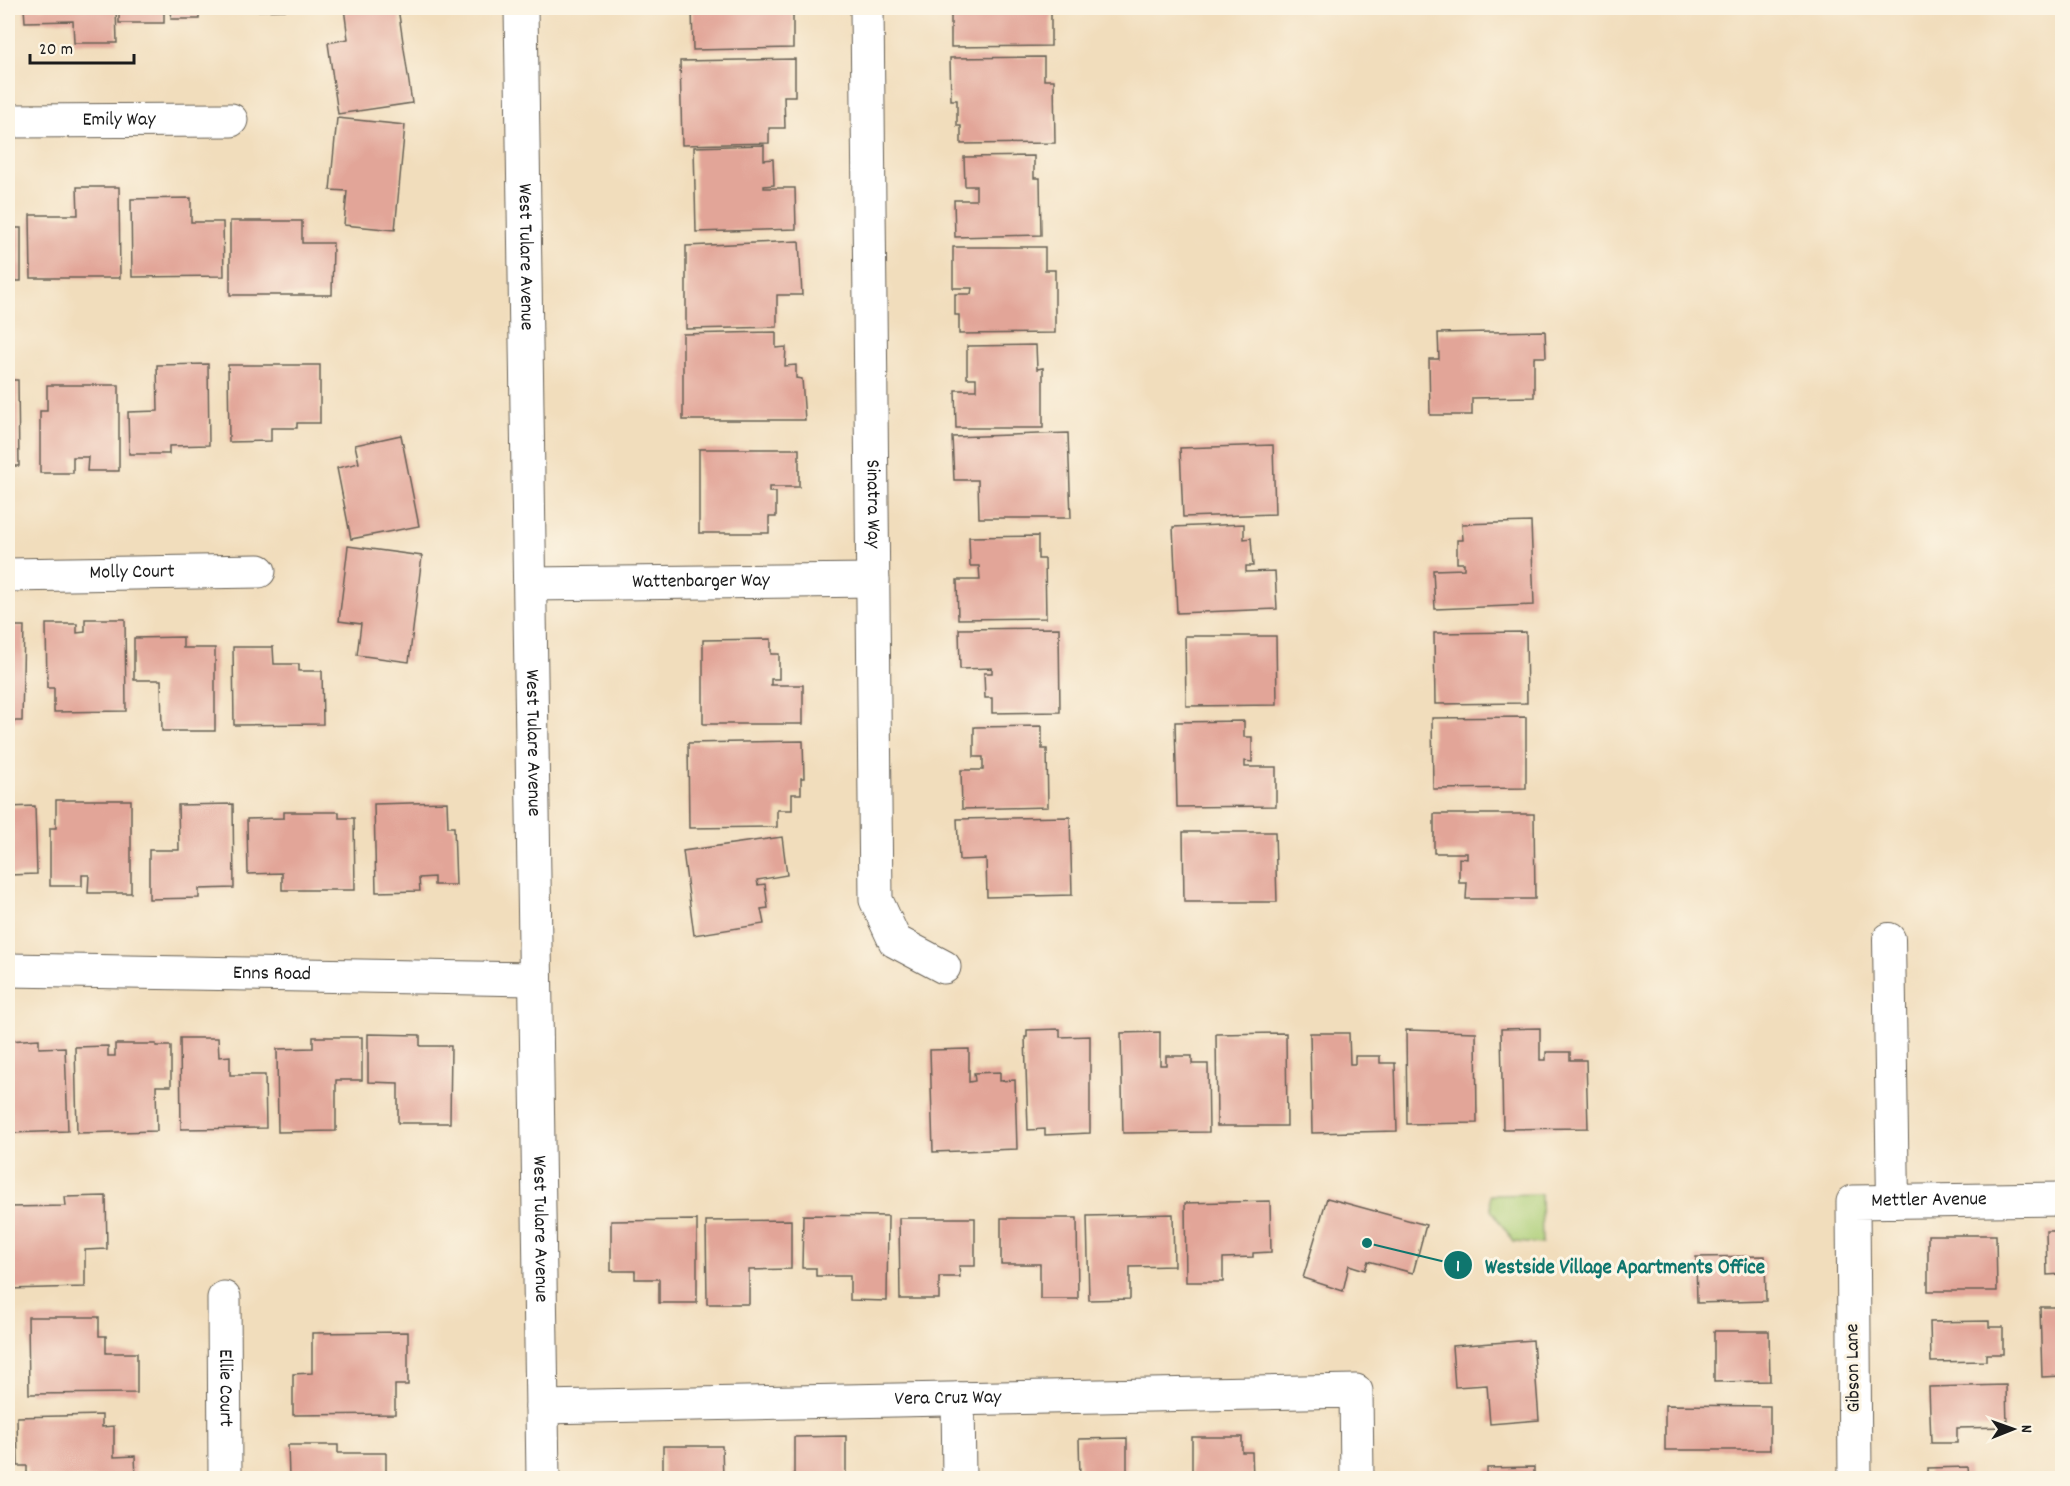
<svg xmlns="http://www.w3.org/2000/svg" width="2070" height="1486" font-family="Dekko,sans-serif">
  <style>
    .green { fill: #aacd76; stroke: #637449; stroke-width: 1.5 }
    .building { fill: #e2a598 }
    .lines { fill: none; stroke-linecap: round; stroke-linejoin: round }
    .pedestrian-casing { stroke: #676054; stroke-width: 34 }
    .minor-casing { stroke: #676054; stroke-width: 35 }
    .tertiary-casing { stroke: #676054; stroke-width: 35 }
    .pedestrian { stroke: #fff; stroke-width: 32 }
    .minor { stroke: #fff; stroke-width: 33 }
    .tertiary { stroke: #fff; stroke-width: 33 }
    .labels { text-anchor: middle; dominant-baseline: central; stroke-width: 6; stroke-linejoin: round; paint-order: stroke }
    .street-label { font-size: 20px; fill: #1c1c1c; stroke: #fcf5e5 }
    .leader { fill: none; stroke: #0f766e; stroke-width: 2 }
    .callout-dot { fill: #0f766e; stroke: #fcf5e5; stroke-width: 2 }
    .mark-label { font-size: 18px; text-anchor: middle; font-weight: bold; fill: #fff }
    .callout-label { font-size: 21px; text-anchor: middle; font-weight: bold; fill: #0f766e; stroke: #fcf5e5; stroke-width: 6; stroke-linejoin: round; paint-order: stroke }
  </style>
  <rect width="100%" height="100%" fill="#fcf5e5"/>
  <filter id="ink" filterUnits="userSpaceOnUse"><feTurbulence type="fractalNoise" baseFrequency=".0167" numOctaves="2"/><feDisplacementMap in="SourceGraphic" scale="12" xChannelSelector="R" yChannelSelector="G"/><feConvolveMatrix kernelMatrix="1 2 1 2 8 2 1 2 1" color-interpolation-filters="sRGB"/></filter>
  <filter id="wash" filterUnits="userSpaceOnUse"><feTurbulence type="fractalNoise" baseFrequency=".008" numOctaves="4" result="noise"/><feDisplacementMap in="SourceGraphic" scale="24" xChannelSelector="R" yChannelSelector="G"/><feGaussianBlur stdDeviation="1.35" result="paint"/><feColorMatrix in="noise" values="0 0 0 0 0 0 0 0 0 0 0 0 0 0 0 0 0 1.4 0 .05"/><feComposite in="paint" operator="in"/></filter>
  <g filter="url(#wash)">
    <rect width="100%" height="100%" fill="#f1ddbc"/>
    <path class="green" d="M1541,1194L1542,1244L1514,1242L1491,1210L1490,1195Z"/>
    <g id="blocks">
      <path class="building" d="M24,8H116L117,43H74L73,21L25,22Z
        M119,8H164V23H119Z
        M172,8H199V19H171Z
        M228,8H297V10L228,11Z
        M344,8H398L412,103L338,114L328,43L348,39Z
        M692,8L793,9V48L693,50Z
        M981,8H1051V46L951,47V10L981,9Z
        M1044,57V80H1054L1055,143L961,144V126H957V100H951L950,58Z
        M795,59V96H784L785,128H769V143L682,145L680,61Z
        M337,118L405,125L395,230L344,225L347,191L330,190Z
        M764,145V160L773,159L774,185L764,186V188H795L796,229L696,232L694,147Z
        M1034,156V178H1040L1041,235L955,237L954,200H976V186H965L964,157Z
        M77,187H119L120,278H31L30,215H78Z
        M191,198V222H223L224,276L132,277L131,199Z
        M230,221H302V243H333L332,295H230Z
        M8,228H21V281H8Z
        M799,241L802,295H777V327L686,329V246Z
        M953,247H1045V270H1055V333L959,334V315H955V294H971L972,288H953Z
        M1545,331L1546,357H1534V397L1472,398V415H1430L1429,359H1439L1438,333Z
        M776,332V348L786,347L785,366L796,365V378L802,379L805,420H683V334Z
        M1036,345L1037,369L1043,368V428H956L955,390H976V378H967V346Z
        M208,364L209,445L169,446V454H129L128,412L158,411L157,365Z
        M228,365H320V423H297V428H271V441L229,442Z
        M8,380H18L19,466H8Z
        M47,385H119V471H87L88,457H73V473H40V411H47Z
        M1068,433L1071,518H979L978,480H954L952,437Z
        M401,435L419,526L351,539L337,468L359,463L355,445Z
        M1273,445L1275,514L1183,517L1180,448Z
        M699,449H799V487H769V492H776V517H769V533H699Z
        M1531,522L1534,605L1435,609L1433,570L1464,569V563H1457V540H1463L1462,524Z
        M1244,524V539L1251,538L1253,566H1246V572L1275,571L1277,609L1177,613L1173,527Z
        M1038,536V559H1045L1046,618L958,619L957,580H980L979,566H970L969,537Z
        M348,546L422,556L409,662L357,655L361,624L339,621Z
        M85,619H125L126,711L54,712V688H47L46,624H77V633L85,632Z
        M8,626H24L22,721H8Z
        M1059,628L1060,712L992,713V698H985L984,673H992V668L960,669L959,629Z
        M1526,632L1527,703L1435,704L1434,633Z
        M1185,636H1276L1277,705L1186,706Z
        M183,637V648H215V731H162L161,680H134V638Z
        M771,639V654H779V679H771V685H803V724H703V640Z
        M233,647H273L274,664H299V671H322L323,724L234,725Z
        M1526,717V788L1433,789L1432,718Z
        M1244,721V737H1252V762L1245,761V767H1276V806L1177,807L1175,722Z
        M1042,726V749H1047L1048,807L962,809L961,770H983V757H974V727Z
        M803,741L804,778H801V794H792V810H777V827L689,828L688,743Z
        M56,800H131V893H88L89,875H82V886H50V828H56Z
        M447,802L448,827H454L456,885H434V877L419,878L420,891L376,892L374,804Z
        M233,804L234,888L199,889V898L149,899V850H179L178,805Z
        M35,806L37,874L8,875V807Z
        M284,812H339V818H354L355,890H282V873L248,874L247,819L284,818Z
        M1434,814H1534L1535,899H1466L1467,883H1459V858L1467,859V853H1434Z
        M1070,817L1072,895L987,897L986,859L959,860L957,819Z
        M1183,832H1275L1277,902H1184Z
        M782,837L787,875L757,880L758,885L765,884L768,908L761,909L764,924L694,935L683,851Z
        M1540,1028V1060H1546V1052H1570V1060H1586L1588,1128L1503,1129L1501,1029Z
        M1060,1029V1037L1090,1036V1133L1045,1135V1129L1028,1130L1025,1037H1027V1030Z
        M1406,1030L1476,1032L1477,1123L1407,1124Z
        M1160,1032V1065H1166V1056H1192V1064H1208L1209,1132L1123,1133L1121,1033Z
        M1286,1033L1287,1126H1217L1216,1034Z
        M1310,1033H1349L1350,1064H1355V1056H1380V1063H1395L1397,1131L1312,1133Z
        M368,1034L420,1035V1046H451L450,1123H398V1083L368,1082Z
        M313,1037H362V1080H336V1131L278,1132L277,1049L313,1048Z
        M180,1038H218L219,1057L230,1056V1075H265L266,1128L181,1129Z
        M39,1039V1048L65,1047L68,1131L11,1133L9,1083H8V1041Z
        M115,1044H156V1046H171V1086H156L157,1131L77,1133L75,1047L108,1046V1056H115Z
        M969,1049V1082L975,1081L974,1073L1000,1072V1081L1015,1080L1017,1149L933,1152L930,1050Z
        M106,1196L107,1249L85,1250V1287L8,1289V1207L66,1206L65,1197Z
        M1327,1198L1426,1225L1413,1273L1368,1261L1365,1270L1349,1265L1343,1291L1303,1278Z
        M1270,1201L1271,1252L1253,1253V1257L1223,1258V1282H1186L1185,1203Z
        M1173,1214L1174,1266L1130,1267V1299L1089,1300L1087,1216Z
        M803,1215L888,1216L887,1301L850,1300V1276H816V1268H802Z
        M899,1218H975V1266H959L960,1277H939V1299H900Z
        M1001,1218H1077L1078,1299H1040V1264H1001Z
        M697,1220V1303H659V1279H635V1271H611V1221Z
        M791,1220V1269L749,1270V1304H707L706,1221Z
        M2046,1231H2062V1274L2047,1275Z
        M1928,1235H1996L1997,1291H1928Z
        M1765,1256L1766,1301L1697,1303L1696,1257Z
        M2040,1307H2062V1376L2042,1377Z
        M28,1317H99V1336H106V1353H137V1393L29,1394Z
        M1989,1321V1327H2003V1354H1986V1361L1931,1362L1930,1322Z
        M1714,1331H1769L1770,1381L1714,1382Z
        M408,1332V1385H395V1414L293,1415V1374L312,1373V1333Z
        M1533,1340L1539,1420L1490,1424L1487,1385L1455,1387L1452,1346Z
        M2006,1385L2007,1427L1957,1428V1443H1931L1929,1387Z
        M1665,1405L1770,1406V1450H1665Z
        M102,1415V1427L114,1426V1457L135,1456L136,1478H27V1466H18L17,1417Z
        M846,1436V1478H794V1437Z
        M1192,1437H1242V1452H1252L1253,1478H1192Z
        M1127,1438V1478H1080L1079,1439Z
        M288,1445H338V1453H386V1478H289Z
        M663,1446H722L723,1478H663Z
        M1534,1467V1478H1487V1468Z
        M1968,1467L1969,1478H1928V1468Z"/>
    </g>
  </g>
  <g filter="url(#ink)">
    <use href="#blocks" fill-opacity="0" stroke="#676054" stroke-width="1.5"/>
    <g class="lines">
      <defs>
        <path id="pedestrian" d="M1889,939L1893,1202"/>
        <g id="minor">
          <path id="s1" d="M867,8L876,900L895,941L944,967"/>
          <path id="s2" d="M8,121L231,120"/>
          <path id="s3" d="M8,575L259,571"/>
          <path id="s4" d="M530,584L873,580"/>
          <path id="s5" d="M8,970L535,979"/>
          <path id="s6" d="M224,1298L225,1478"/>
          <path d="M958,1399L959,1478"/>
          <path id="s7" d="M542,1407L1356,1391L1357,1478"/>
          <path id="s8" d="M1855,1478L1853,1202L2062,1199"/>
        </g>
        <g id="tertiary">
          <path id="s9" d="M521,8L543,1478"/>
        </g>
      </defs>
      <use href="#pedestrian" class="pedestrian-casing"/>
      <use href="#minor" class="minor-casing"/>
      <use href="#tertiary" class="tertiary-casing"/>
      <use href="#pedestrian" class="pedestrian"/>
      <use href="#minor" class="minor"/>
      <use href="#tertiary" class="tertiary"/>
    </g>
  </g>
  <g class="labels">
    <g class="street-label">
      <text stroke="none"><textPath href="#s2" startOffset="111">Emily Way</textPath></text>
      <text stroke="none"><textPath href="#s9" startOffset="249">West Tulare Avenue</textPath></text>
      <text stroke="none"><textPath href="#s1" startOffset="496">Sinatra Way</textPath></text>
      <text stroke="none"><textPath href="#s3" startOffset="124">Molly Court</textPath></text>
      <text stroke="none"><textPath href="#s4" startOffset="171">Wattenbarger Way</textPath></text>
      <text stroke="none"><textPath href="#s9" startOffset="735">West Tulare Avenue</textPath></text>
      <text stroke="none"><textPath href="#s5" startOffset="264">Enns Road</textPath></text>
      <text stroke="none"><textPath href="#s8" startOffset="352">Mettler Avenue</textPath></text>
      <text stroke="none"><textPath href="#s9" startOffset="1221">West Tulare Avenue</textPath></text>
      <text transform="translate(1854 1368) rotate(-91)">Gibson Lane</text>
      <text stroke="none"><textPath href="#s6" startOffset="90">Ellie Court</textPath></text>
      <text stroke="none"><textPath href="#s7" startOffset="406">Vera Cruz Way</textPath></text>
    </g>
  </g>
  <path class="leader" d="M1367 1243L1458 1265"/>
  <g class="callout-dot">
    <circle cx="1367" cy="1243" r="6"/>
    <circle cx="1458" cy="1265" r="15"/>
  </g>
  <g class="mark-label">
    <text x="1458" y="1271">1</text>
  </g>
  <g class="callout-label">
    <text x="1625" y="1273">Westside Village Apartments Office</text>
  </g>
  <rect width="2070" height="1486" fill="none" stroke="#fcf5e5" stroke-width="30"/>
  <g transform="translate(2013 1429) rotate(89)" stroke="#fcf5e5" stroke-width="4.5" paint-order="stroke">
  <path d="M0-4.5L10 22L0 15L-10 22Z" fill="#1c1c1c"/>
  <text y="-9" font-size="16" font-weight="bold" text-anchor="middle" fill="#1c1c1c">N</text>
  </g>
  <path d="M30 54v9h104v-9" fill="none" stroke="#1c1c1c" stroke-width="3"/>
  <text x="39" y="54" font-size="18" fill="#1c1c1c" stroke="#fcf5e5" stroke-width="4.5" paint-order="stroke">20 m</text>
</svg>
